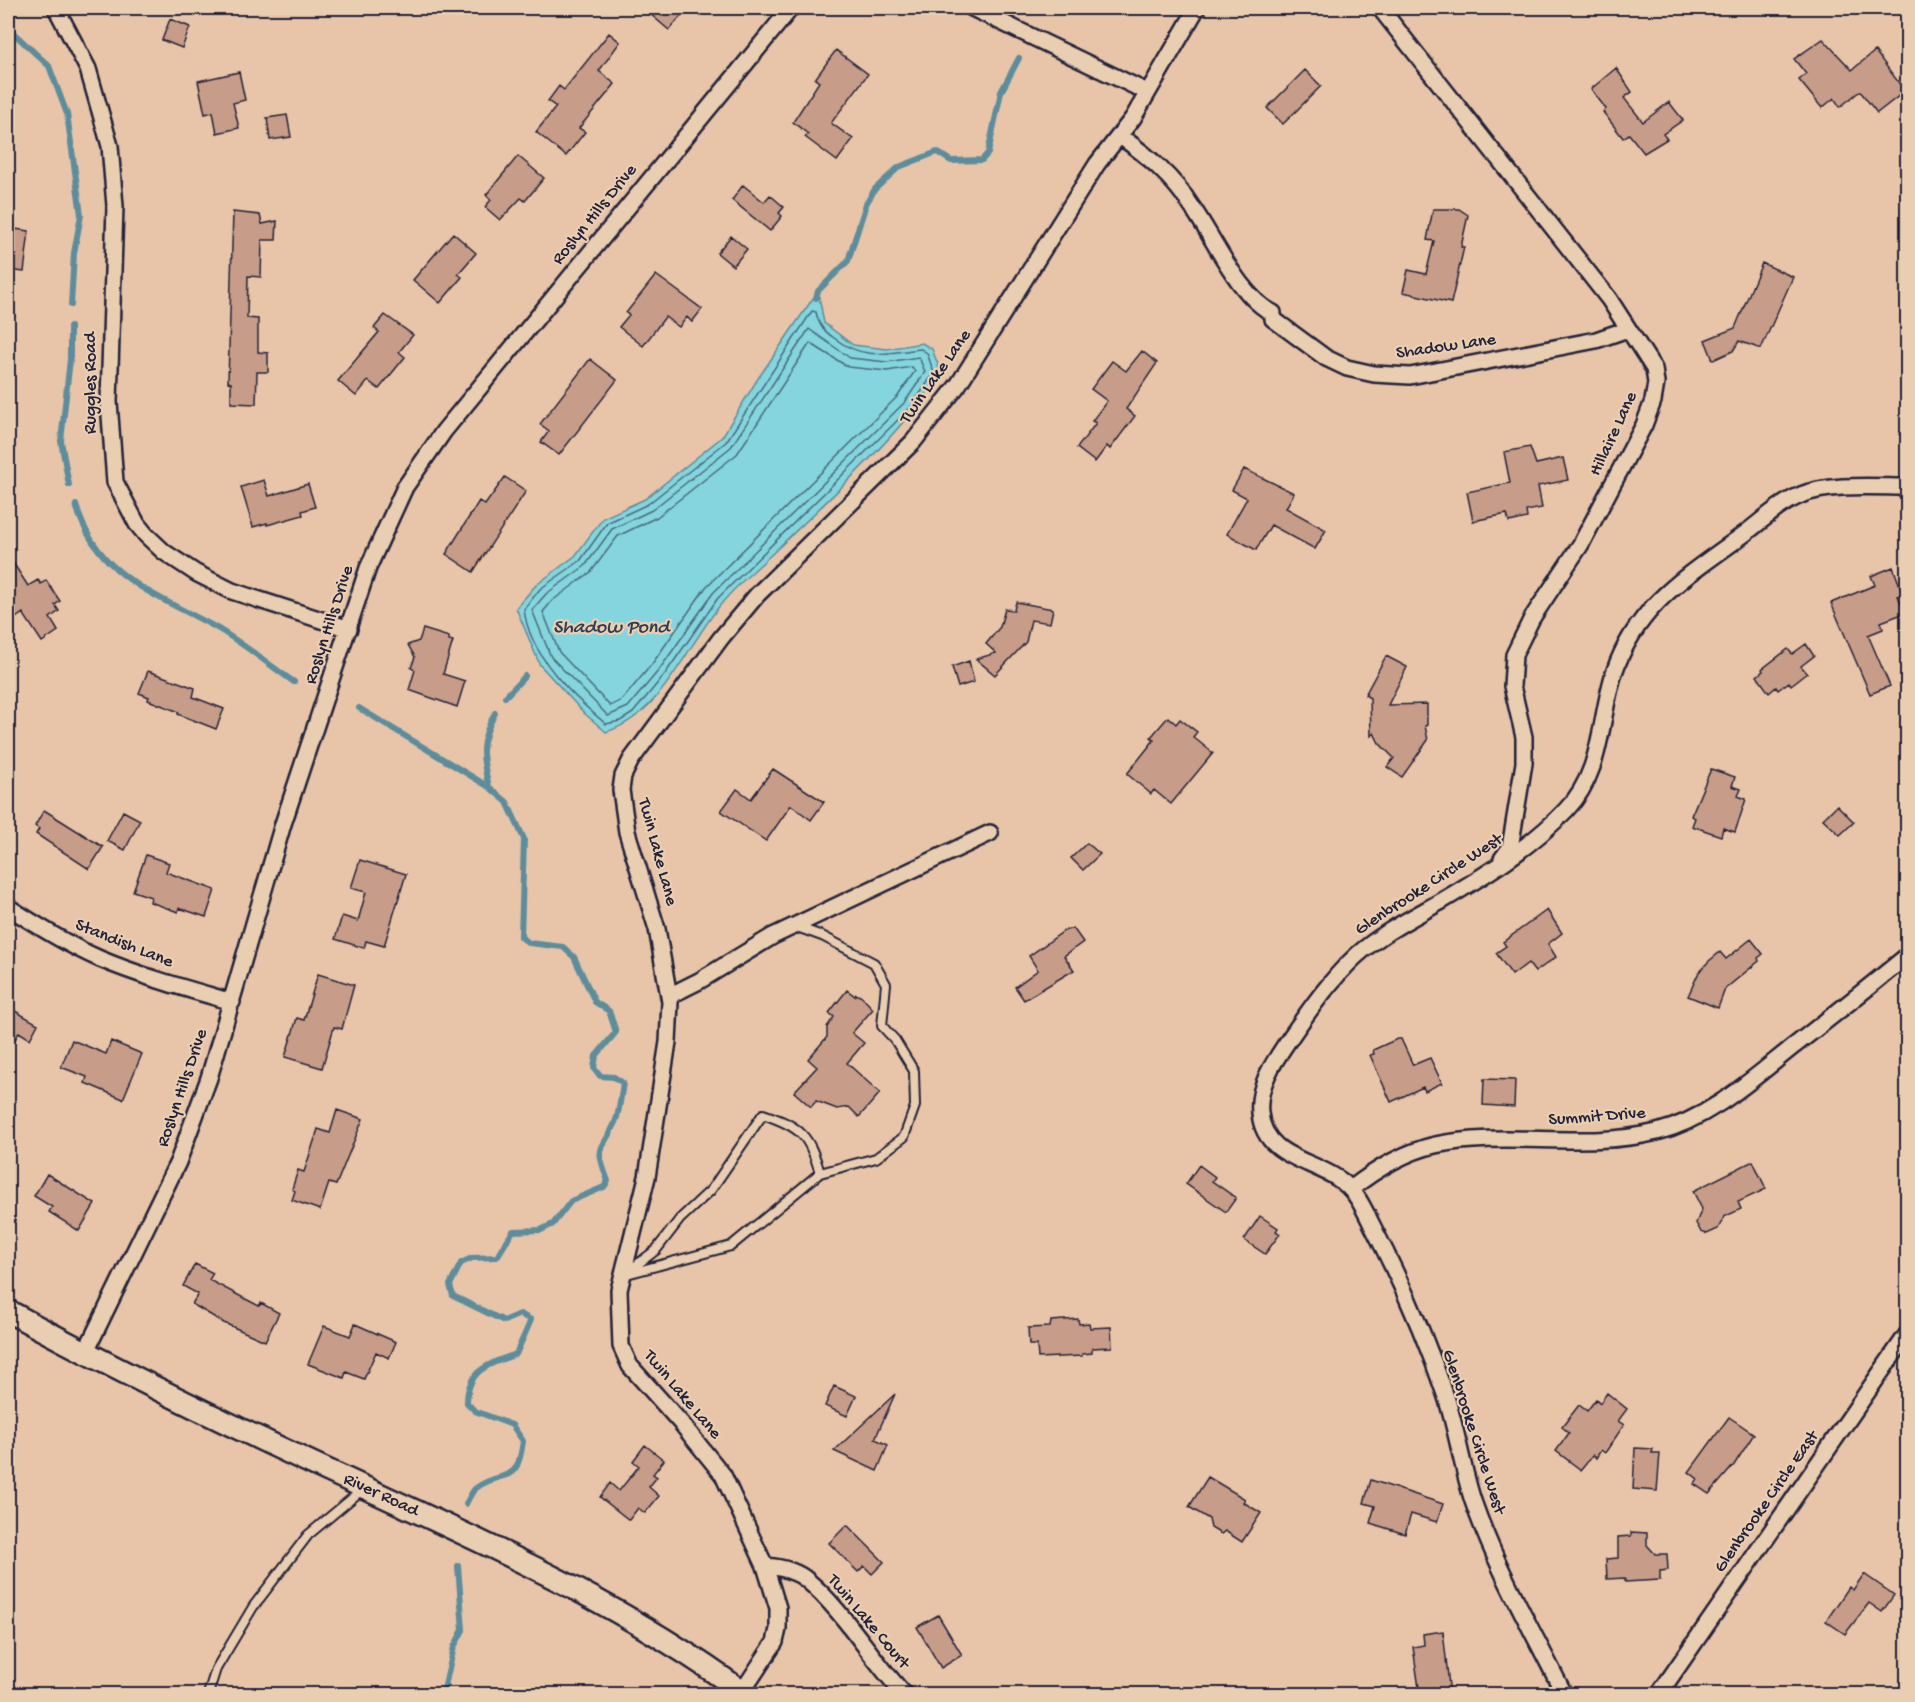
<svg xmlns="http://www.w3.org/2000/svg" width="1915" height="1702" font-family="'Gochi Hand',sans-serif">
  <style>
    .water { fill: #84d5dd; stroke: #5d8d9c; stroke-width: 1.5 }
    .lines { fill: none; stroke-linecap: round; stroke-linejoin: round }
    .shore { stroke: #496a7c; stroke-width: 1.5 }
    .stream { stroke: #5d8d9c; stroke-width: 6 }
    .building { fill: #c79c88; stroke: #22223b; stroke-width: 1.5 }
    .service-casing { stroke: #22223b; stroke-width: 12 }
    .minor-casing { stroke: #22223b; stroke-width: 20 }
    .secondary-casing { stroke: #22223b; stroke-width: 26 }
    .service { stroke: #eaceb1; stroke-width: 8 }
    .minor { stroke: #eaceb1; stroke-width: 15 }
    .secondary { stroke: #eaceb1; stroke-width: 21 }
    .labels { text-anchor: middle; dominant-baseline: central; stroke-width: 4.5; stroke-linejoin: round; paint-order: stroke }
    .street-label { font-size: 18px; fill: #22223b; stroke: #eaceb1 }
    .water-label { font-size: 20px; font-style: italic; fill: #313d53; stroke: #eaceb1 }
  </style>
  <rect width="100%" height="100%" fill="#e8c5a8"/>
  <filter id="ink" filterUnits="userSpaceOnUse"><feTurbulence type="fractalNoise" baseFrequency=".0167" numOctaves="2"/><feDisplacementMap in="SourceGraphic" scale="12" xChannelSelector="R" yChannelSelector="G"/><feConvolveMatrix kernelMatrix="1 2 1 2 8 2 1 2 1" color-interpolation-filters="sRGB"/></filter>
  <g filter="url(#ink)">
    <path class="water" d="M818,291L824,323L853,345L887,349L922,343L932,349L941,373C896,439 834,494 777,549C759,567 738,583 722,603C686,646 663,714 606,732L584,713L540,665L516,608L536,585L575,556L603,518L645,499L722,437L757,380Z"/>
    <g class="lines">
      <path class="shore" d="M812,311L816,312C819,326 823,330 834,338C864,361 886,353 921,349L927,353L934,373L911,407L718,598L665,674L633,713L620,721L606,724C572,696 529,655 524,609L540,589L580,561L607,523L648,504L726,442Z
        M809,329L850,358L887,362L919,357L925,372L905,402L713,593L659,670L628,707L608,716L551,657L532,610L546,594L585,566L612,529L652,510L731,447Z
        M810,343L848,367L887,371L912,367L915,371L898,396L706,587L652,664L622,700L610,706L559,652L543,612L552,601L591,572L618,536L657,517L737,454Z"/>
      <path class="stream" d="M1035,10L1037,8
        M8,28L49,66L67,114L81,215L74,253L71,305
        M816,298L818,291L848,261L866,204L875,189L899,167L937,152L951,161L982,160L988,153L1001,92L1019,58
        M69,485L61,441L70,359V327
        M76,505C97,577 156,594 215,627C243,643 268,664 294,682
        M505,697L525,676
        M359,708L489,787L507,802L524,839L521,937L529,943L563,947L574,957L595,1002L609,1011L616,1032L596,1056L594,1068L600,1076L614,1077L623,1083C621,1094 620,1109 616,1120C603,1153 593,1142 608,1181L604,1187L571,1201L553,1224L541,1230L513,1231L497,1257L472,1258L461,1263L450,1285L453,1296L504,1321L520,1314L531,1320L516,1354C489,1364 467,1369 467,1403L475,1411L512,1425L523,1441C517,1488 504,1468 476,1488C472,1491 468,1500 466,1504
        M489,787C481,753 479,744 495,713
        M443,1694L454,1647L463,1630L458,1566"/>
    </g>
    <path class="building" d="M643,8H688L669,30Z
      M170,19L190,27L182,48L162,40Z
      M609,33L620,42L599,71L615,84L579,128L585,132L566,156L536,132L556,107L548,101L559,86L564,90Z
      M1823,39L1852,70L1875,51L1905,91L1877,113L1860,91L1840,107L1834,98L1822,108L1799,80L1806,74L1794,59Z
      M836,50L868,74L831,123L853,139L837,161L805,137L808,134L793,122L819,82L815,79Z
      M1616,68L1632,92L1624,98L1643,122L1669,102L1683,120L1663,134L1667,139L1644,153L1629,134L1623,138L1603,112L1606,109L1591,89Z
      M1305,70L1321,86L1283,124L1267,108Z
      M239,72L245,100L233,103L239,128L217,133L213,112L205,114L198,81Z
      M287,115L291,137L270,140L267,118Z
      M518,156L544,178L525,201L521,198L500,220L485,207L491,200L486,195Z
      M743,185L764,202L770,195L784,207L779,213L782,216L770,231L732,200Z
      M1433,209H1459L1468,215L1461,247H1464L1451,303L1403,292L1408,270L1426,274L1434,241L1427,240Z
      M233,212L260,215L262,224L277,221L276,240H262L261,277L248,276L247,318L258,319V352L268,353V372H257L256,404L231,403V383L228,382Z
      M8,228L29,231L24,272L8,270Z
      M453,233L476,253L458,274L462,277L440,303L413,280Z
      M731,236L747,249L733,266L717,253Z
      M1762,263L1793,277L1761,349L1739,341L1733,351L1713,360L1705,340L1735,328Z
      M656,275L702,309L692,322L687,317L679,327L665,317L643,346L619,327L629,315L626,313Z
      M385,315L413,335L399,352L405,357L379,389L368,381L356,396L338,381L379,332L374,328Z
      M1142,351L1157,363L1126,409L1135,416L1110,449L1107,446L1095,462L1077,448L1096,423L1092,421L1107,401L1091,389L1112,361L1126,371Z
      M590,359L617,380L559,455L541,442L549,431L540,424Z
      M1530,447L1536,464L1563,458L1568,480L1538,486L1542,508L1526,511L1527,518L1509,522L1507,514L1473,521L1467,492L1510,483L1504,452Z
      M1244,469L1294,493L1286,508L1326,530L1315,549L1271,525L1256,550L1227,534L1247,498L1232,490Z
      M505,477L526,491L473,572L446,554L479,501L485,505Z
      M264,480L269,496L308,484L315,507L302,511L303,515L267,525V523L253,527L241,487Z
      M8,555L28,586L38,580L41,584L46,580L60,601L55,605L59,611L50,618L58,631L42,642L23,613L13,620L8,612Z
      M1893,567L1903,594L1898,596L1905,613L1881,622L1883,629L1868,635L1890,686L1870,694L1831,603L1875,585L1871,576Z
      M1016,602L1053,609L1050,623L1031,620L1026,642L995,675L976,659L996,653L986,644L1000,627L1005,609L1014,610Z
      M423,629L449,637V640L453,641L443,674L465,681L457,707L409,690L415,670L411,668L415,657L408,645L419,641Z
      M1806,644L1814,656L1801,666L1807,673L1791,685L1789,682L1778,690L1776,687L1769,693L1757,676L1763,671L1762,669L1788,649L1792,654Z
      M1386,656L1407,667L1388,705L1427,704V725L1425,726L1428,740L1402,777L1387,767L1394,758L1379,743L1374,733L1371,736L1370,698L1365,695Z
      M969,661L974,682L958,687L952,667Z
      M148,671L195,688L193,697L224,709L216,729L178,714L179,712L148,700L149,697L139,693Z
      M1168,717L1176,724L1180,719L1197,732L1193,737L1213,753L1171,804L1154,790L1151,794L1127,774L1154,740L1151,737Z
      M773,769L824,802L811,820L791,805L766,841L721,811L737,789L751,799Z
      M1711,769L1735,777L1732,786L1741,789L1738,796L1746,799L1735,832L1723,828L1721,836L1692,826L1695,818L1691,816Z
      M1837,805L1854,822L1840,835L1823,819Z
      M44,810L103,847L89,869L36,834L39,829L35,826Z
      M123,811L140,820L125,850L107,841Z
      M1087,843L1100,854L1083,870L1071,858Z
      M146,855L169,863L166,872L215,890L206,917L179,908L178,912L150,902L151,897L133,891Z
      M360,860L406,874L384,946L366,941L364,948L335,939L342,916L358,921L366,892L351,888Z
      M1547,910L1562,933L1548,944L1556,957L1535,972L1528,963L1512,975L1496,953L1506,946L1503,942Z
      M1073,928L1083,942L1064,956L1074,970L1024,1000L1015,987L1038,970L1029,956L1064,931Z
      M1751,939L1763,954L1758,958L1759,961L1725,989L1718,1008L1688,996L1699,972L1709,961L1720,952L1726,959Z
      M318,974L354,985L342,1029L334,1027L322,1068L285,1057L297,1018L304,1020Z
      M847,990L855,996L856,994L862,997L873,1009L852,1033L864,1043L847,1063L880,1093L859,1117L849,1107L837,1109L816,1101L811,1107L794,1092L817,1067L808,1059L827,1037V1027L834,1017L829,1013Z
      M8,1007L38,1024L30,1039L19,1032L8,1053Z
      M1397,1039H1401L1413,1065L1430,1058L1442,1083L1425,1091L1423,1087L1391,1102L1370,1055L1374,1054L1373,1050Z
      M72,1040L106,1054L111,1041L142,1054L123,1099L85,1083L87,1077L61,1067Z
      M1484,1079L1515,1080L1514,1107L1483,1105Z
      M337,1110L363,1119L336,1185L329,1183L320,1210L292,1200L295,1191L292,1189L298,1170L304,1172L318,1129L330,1133Z
      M1753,1161L1766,1189L1738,1202L1741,1209L1724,1217L1718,1229L1707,1234L1701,1232L1696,1223L1702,1209L1693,1191Z
      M1199,1165L1215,1177L1212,1181L1236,1198L1226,1212L1186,1184Z
      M47,1174L95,1204L79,1231L49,1212L52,1207L34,1196Z
      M1260,1216L1278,1228L1276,1231L1280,1234L1265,1254L1244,1240Z
      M195,1264L213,1273L209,1280L259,1306L261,1303L279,1313L265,1341L224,1323L192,1304L198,1294L183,1286Z
      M1078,1319L1079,1324L1089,1323L1090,1328L1111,1327L1112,1347L1092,1348V1353L1082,1354V1356L1038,1358L1037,1345H1029L1028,1328L1050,1327L1051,1321Z
      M355,1324L396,1342L389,1358L376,1352L364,1379L346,1372L344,1378L308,1364L324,1326L350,1336Z
      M834,1386L856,1396L847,1416L825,1406Z
      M1607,1393L1627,1409L1618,1421L1624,1425L1605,1453L1601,1450L1596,1458L1593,1455L1581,1470L1556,1451L1569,1433L1562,1427L1579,1405L1587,1411L1596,1399L1600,1403Z
      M895,1394L875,1439L888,1445L877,1471L834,1451Z
      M1729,1417L1754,1434L1734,1465L1709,1494L1694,1484L1698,1479L1689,1472Z
      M645,1445L664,1460L653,1474L657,1477L649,1487L659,1496L645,1513L638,1508L629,1520L600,1497L610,1483L619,1491L639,1466L633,1461Z
      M1635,1448L1653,1449L1652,1453H1660L1657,1491L1633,1489Z
      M1208,1477L1245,1499L1243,1502L1261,1513L1242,1542L1225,1531L1221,1534L1211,1528L1209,1519L1189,1507Z
      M1371,1480L1443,1504L1437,1522L1411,1514L1405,1534L1370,1523L1375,1506L1364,1503Z
      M847,1525L884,1562L872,1574L864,1566L858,1572L829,1543Z
      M1631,1532L1647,1533V1545L1655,1554H1667L1668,1570L1660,1571V1580L1625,1582V1578L1607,1579L1606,1559L1618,1558V1537L1631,1536Z
      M1864,1574L1894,1595L1882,1612L1869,1603L1845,1634L1826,1621L1849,1587L1853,1590Z
      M938,1615L962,1655L941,1668L917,1627Z
      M1443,1631L1450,1695H1420L1413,1647L1424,1645L1423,1634Z"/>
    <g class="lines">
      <defs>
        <path id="service" d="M626,1273L656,1250L680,1219L711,1190L763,1114C801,1127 809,1135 820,1173
          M623,1275L731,1246L820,1173L876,1158L904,1137L915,1106L914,1071L895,1040L882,1026L886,984L874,963L822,936L797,927
          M208,1694L216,1669L253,1607L308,1535L362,1490"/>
        <path id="minor" d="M56,8L88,69L110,146L115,206L109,402L115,482L137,524L146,535L164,552L196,573L232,591L349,629
          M972,8L1147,92
          M1380,8L1609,299L1654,369L1656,383L1653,401L1644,425L1581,544L1532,618L1514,655L1512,686L1524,737V763L1510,848L1502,859
          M1120,136C1148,156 1173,177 1192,207C1214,238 1239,297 1273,313V319L1326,358L1347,368L1374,374L1410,376L1596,340L1628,329
          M8,907C38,926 68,945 100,959C143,977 188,989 232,1002
          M669,996L699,981L773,936L990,833
          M1351,1189C1375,1170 1405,1152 1435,1145C1507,1130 1584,1150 1657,1132C1708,1119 1750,1081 1790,1049C1830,1018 1869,987 1908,955
          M85,1353L178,1162L209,1078L283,824L368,568L405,487L444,431L791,8
          M765,1566C780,1567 797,1571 808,1581C842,1609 872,1660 904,1694
          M742,1692L775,1642L778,1629V1608L765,1566L723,1475L681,1423L630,1366L621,1346L619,1290L647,1177L668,1042L670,1002L657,929L627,832L621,790L623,776L631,760L721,638L757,595L913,442L958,385L1097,164L1133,118L1197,8
          M1564,1694C1533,1631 1496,1568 1473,1501C1462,1467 1457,1431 1446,1397C1426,1338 1400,1279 1371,1223C1362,1205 1355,1189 1337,1178C1308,1159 1264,1156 1260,1113C1257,1085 1275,1060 1290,1038C1310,1009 1331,979 1357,955C1382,933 1412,918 1440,902C1484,876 1531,847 1566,810C1603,772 1599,720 1614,673C1638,602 1691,574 1747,532C1764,519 1781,503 1801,495C1829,483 1877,487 1908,487
          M1659,1694L1908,1333"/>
        <g id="secondary">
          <path id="s1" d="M8,1311C130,1378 256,1438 383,1496C509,1554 633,1611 745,1694"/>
        </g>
      </defs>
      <use href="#service" class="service-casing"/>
      <use href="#minor" class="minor-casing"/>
      <use href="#secondary" class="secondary-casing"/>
      <use href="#service" class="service"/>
      <use href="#minor" class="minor"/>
      <use href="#secondary" class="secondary"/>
    </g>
  </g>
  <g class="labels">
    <g class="street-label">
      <text transform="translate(595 215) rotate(-51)">Roslyn Hills Drive</text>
      <text transform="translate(1446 347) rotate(-8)">Shadow Lane</text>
      <text transform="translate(936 377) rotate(-55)">Twin Lake Lane</text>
      <text transform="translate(91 383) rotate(-90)">Ruggles Road</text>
      <text transform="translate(1614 434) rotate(-65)">Hillaire Lane</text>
      <text transform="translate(330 625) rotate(-72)">Roslyn Hills Drive</text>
      <text transform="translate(657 852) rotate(75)">Twin Lake Lane</text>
      <text transform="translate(1429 885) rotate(-33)">Glenbrooke Circle West</text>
      <text transform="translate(124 944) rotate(22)">Standish Lane</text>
      <text transform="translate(183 1088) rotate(-71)">Roslyn Hills Drive</text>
      <text transform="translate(1597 1117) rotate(-4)">Summit Drive</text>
      <text transform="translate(682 1395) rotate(50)">Twin Lake Lane</text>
      <text transform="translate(1473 1432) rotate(72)">Glenbrooke Circle West</text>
      <text stroke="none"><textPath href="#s1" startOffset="416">River Road</textPath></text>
      <text transform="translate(1767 1502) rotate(-55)">Glenbrooke Circle East</text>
      <text transform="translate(868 1622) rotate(50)">Twin Lake Court</text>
    </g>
    <g class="water-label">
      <text x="611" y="628">Shadow Pond</text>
    </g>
  </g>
  <rect width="1915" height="1702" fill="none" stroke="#eaceb1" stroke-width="30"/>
  <rect x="15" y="15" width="1885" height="1672" fill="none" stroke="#22223b" stroke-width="2" filter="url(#ink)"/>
</svg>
